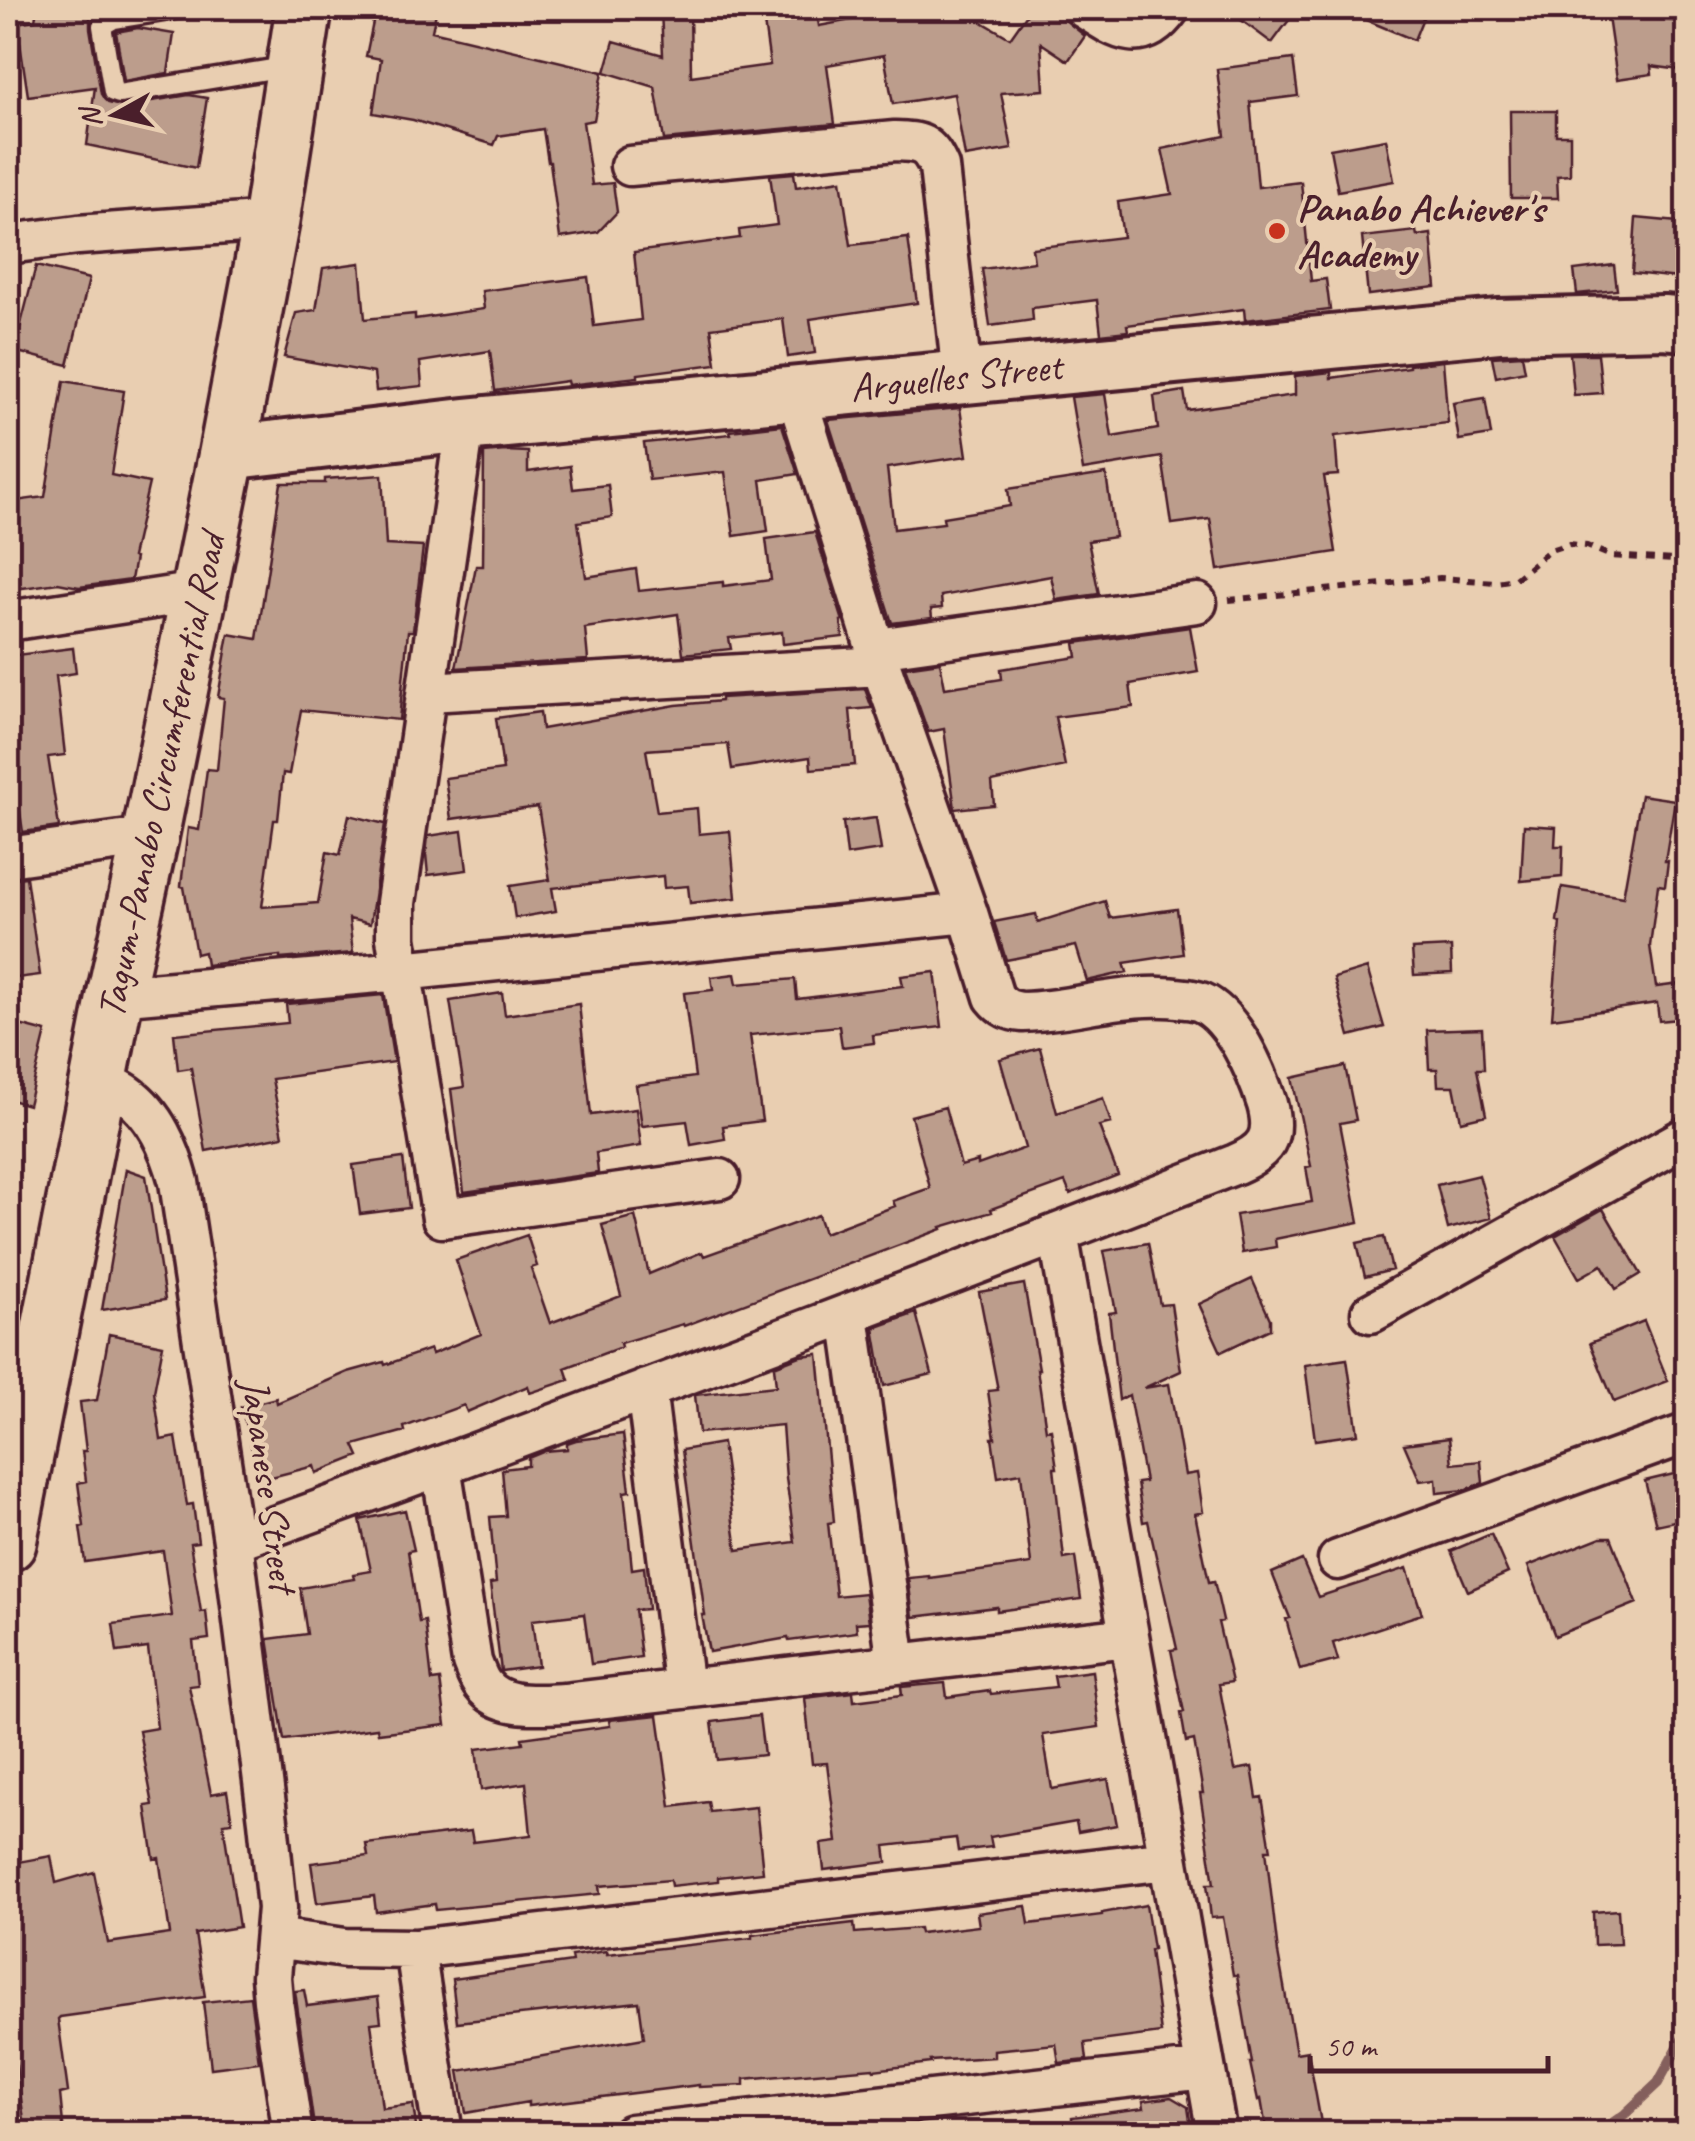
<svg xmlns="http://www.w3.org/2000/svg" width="1695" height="2141" font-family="Caveat,sans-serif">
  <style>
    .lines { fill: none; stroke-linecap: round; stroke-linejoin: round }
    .stream { stroke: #845f5c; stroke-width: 10 }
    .building { fill: #bc9d8c; stroke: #4a1f2b; stroke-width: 2.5 }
    .lane-casing { stroke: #4a1f2b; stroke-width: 25 }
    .street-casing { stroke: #4a1f2b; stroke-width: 45 }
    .secondary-casing { stroke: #4a1f2b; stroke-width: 60 }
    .primary-casing { stroke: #4a1f2b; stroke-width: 62 }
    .path { stroke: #4a1f2b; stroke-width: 6; stroke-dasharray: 8 8; stroke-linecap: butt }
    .lane { stroke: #e9ceb1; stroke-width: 18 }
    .street { stroke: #e9ceb1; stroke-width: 38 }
    .secondary { stroke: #e9ceb1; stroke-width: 52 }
    .primary { stroke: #e9ceb1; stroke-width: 55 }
    .poi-dot { fill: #c8321e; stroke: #e9ceb1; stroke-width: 4 }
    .labels { text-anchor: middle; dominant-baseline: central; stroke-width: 8; stroke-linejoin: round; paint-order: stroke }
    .poi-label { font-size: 40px; font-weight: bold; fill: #4a1f2b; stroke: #e9ceb1; text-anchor: start }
    .street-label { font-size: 40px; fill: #4a1f2b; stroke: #e9ceb1 }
  </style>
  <rect width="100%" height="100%" fill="#e9ceb1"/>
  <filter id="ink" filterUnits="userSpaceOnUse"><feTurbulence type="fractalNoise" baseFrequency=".01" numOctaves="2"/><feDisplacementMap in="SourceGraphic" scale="20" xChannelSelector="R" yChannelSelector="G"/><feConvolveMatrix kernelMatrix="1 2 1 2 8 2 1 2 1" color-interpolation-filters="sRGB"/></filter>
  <g filter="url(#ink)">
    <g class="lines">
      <path class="stream" d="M1596,2134L1625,2114L1658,2083L1684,2036"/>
    </g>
    <path class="building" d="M37,8H62L90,12V28L101,94L108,103L121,106L189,95L207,98L196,168L87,145L95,87L28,96L17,23L35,20Z
      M376,8H437L432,31L603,72L594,120L583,122L592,185L613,183L617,212L598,232L560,238L550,162H548L543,129L498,136L494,145L413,120L373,113L381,59L366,56Z
      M661,8H690L691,76L770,65L762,8H816L819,26L867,17L873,8H958L1010,38L1031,8H1062L1064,19L1085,36L1068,61L1041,43L1044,90L1001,93L1012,149L965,157L954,94L893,104L884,55L827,65L835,124L664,140L655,87L605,72L614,41L663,55Z
      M1225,8H1298L1272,43Z
      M1337,8H1427L1414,40Z
      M1644,12V17L1688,23V71L1651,66L1652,74L1617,79L1608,17Z
      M138,28L174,34L168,73L124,81L116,32Z
      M1293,59L1298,96L1250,102L1258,187L1301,182L1311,281L1326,279L1330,310L1245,320L1244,309L1127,325L1128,331L1101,334L1097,300L1032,308L1033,320L990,326L982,269L1034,262L1032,248L1123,237L1118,202L1172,194L1162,149L1225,136L1217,69Z
      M1510,111H1556V135H1570V175L1557,176L1558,198H1511Z
      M1386,139L1394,181L1338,191L1330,149Z
      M794,173L796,187L841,180L851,245L908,238L917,303L810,319L815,353L788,357L783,319L711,328L716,364L638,374V377L568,385L567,381L495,391L490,351L420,362L422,386L376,391L374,373L284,357L296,313L316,310L323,268L360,263L365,319L415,314V319L484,309L482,291L588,277L594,326L641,320L634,252L740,238L739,230L777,225L770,175Z
      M1636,218L1688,223V279L1632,273Z
      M1416,231L1417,236L1431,234L1436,287L1368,295L1362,237Z
      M1614,265L1617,290L1577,294L1574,270Z
      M36,266L89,279L68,365L14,351Z
      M1570,354H1598L1602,393L1574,395Z
      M1522,355L1525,371L1496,377L1492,357Z
      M1443,361L1448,423L1335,436L1338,475L1324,476L1336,552L1218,570L1210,519L1172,524L1162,457L1083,470L1071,397L1105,394L1112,437L1158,429L1154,396L1184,391L1187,410L1295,395V376L1331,372V378L1409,367V365Z
      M64,381L124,391L111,475L149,483L132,557L135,558L131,580L79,587L58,583L8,590V502L45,497Z
      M1485,398L1491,435L1459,440L1453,403Z
      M960,408L967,456L887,468L894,529L944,523L943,517L1010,506L1008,489L1106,474L1115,537L1088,541L1099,594L1056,600L1051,576L941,596L942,608L931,609L932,618L892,623L828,420Z
      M782,425L798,474L761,480L768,531L734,536L725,472L649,480L644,443L731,434L730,431Z
      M505,451L528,452V472L570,466L573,489L608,485L612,517L578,522L586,577L636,569L639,591L723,582V586L771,580L766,539L815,532L843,621H841L843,637L783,644L782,632L729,638L731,649L683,654L678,614L585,628L588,660L456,668L476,566H483L484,453Z
      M382,475L386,545L423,547L413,631H408L399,720L301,710L289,774L283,773L278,820H274L262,907L318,903L327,852L340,855L349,815L385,824L370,924L349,919L353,953L280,959V956L206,965L204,952L196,954L184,887L181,886L188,828L199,830L207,769L217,770L224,698L218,697L229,634L257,639L281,483H325V479Z
      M1190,627L1198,672L1130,684L1133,707L1055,717L1065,766L992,782L994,805L955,809L944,729L928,732L905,667L940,662L945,688L1002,679L1001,669L1077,657L1075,643Z
      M73,648L76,673L56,676L65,755L48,757L59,827L23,832L8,732V656Z
      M865,689L872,708L850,710L855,765L811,769L810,757L732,769L728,744L646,750L657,812L697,808L699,834L730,831L736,898L690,903L688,886L664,888L663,876L552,888L556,911L515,918L510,886L550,880L538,807L451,819L445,778L503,770L496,718L540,712L542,729L676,705L721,701V698Z
      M1641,795L1675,800L1665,861H1668L1665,886L1658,885L1650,946L1656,987L1688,983V1018L1659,1021L1657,1003L1552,1018L1560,922L1557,921L1562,887L1623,897Z
      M876,818L881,850L847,855L843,822Z
      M1524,825L1556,827L1555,846H1563L1562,877L1521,881Z
      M462,831L467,870L428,875L426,854L428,836Z
      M26,877L40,975L8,979V879Z
      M1105,901L1110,918L1177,909L1183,954L1124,963L1127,972L1087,981L1076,946L1006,960L994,922L1036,914L1038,922Z
      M1451,947L1452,973L1414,975L1412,949Z
      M1367,968L1384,1027L1350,1036L1334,978Z
      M935,972L942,1027L873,1035L874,1043L842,1047L839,1026L750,1035L762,1121L723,1126L725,1139L691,1145L687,1121L642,1126L636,1085L695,1077L684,993L713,990L711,977L735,974L737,984L795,979L797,999L903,986L901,976Z
      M502,993L505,1015L579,1004L591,1115L636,1109L641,1146L596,1153L598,1173L464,1192L451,1089L464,1087L450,1001Z
      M383,995L394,1062L272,1079L283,1136L206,1151L191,1068L178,1070L174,1034L288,1023L286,1004Z
      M8,1022L46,1032L28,1105L8,1099Z
      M1482,1028L1484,1069H1477L1486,1115L1461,1121L1454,1086H1438L1437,1069H1429L1427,1030Z
      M1040,1048L1057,1113L1103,1098L1111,1123L1099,1126L1118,1175L1070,1194L1065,1182L991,1209L992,1212L941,1227L942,1229L684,1326L683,1324L620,1343L621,1347L565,1368L569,1380L530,1393L528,1386L467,1412L464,1405L404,1427L405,1431L354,1445L359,1456L316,1473L314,1466L260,1480L241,1407L276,1398L277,1403L348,1372L384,1362L385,1365L430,1349L432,1354L481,1334L456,1260L527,1235L537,1266L531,1268L550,1323L621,1296L602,1225L635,1216L649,1274L702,1252L704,1256L818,1215L824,1233L895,1206L893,1201L930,1188L911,1116L945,1107L961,1166L978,1161V1165L1025,1148L1000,1059Z
      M1345,1066L1356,1120L1340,1123L1359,1222L1275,1239L1276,1247L1242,1253L1236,1215L1312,1202L1306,1167L1311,1166L1292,1078Z
      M403,1158L409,1208L360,1214L353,1165Z
      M126,1169L146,1176L165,1300L102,1310Z
      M1479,1175L1491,1218L1448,1229L1437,1185Z
      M1603,1209L1641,1274L1616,1289L1602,1265L1579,1278L1555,1236Z
      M1384,1237L1392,1270L1365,1277L1357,1243Z
      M1148,1243L1160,1305L1171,1304L1181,1371L1144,1388L1169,1384L1185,1475L1197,1473L1203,1512L1195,1514L1209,1582L1214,1581L1223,1621L1218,1622L1232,1682L1219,1684L1232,1754L1235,1770L1252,1767L1257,1798L1262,1797L1271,1850H1266L1278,1953L1296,2053L1308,2051L1323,2134H1267L1261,2099L1258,2100L1250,2063H1252L1237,1975H1233L1223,1917L1211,1918L1207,1884H1214L1200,1793H1203L1194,1740L1186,1742L1181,1713L1184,1712L1171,1650L1177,1649L1148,1521L1143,1522L1137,1483L1145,1482L1129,1395L1119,1400L1109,1313L1116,1312L1104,1251Z
      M1252,1279L1270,1319V1329L1221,1352L1199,1304Z
      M1024,1284L1039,1369H1037L1046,1430L1051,1429L1057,1468H1054L1064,1559L1075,1557L1081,1599L997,1611V1607L913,1617L908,1578L929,1576V1578L1031,1564L1021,1473L998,1477L992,1438H995L988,1391L998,1390L979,1292Z
      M916,1313L932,1374L884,1386L874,1328Z
      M1644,1321L1668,1381L1614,1402L1590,1343Z
      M109,1334L163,1345L154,1392L161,1440L176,1437L187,1505L193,1504L198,1542L190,1543L201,1612L206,1611L209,1639L193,1641L198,1685L189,1686L211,1794L227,1791L232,1822L223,1823L239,1927L195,1934L205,1997L60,2017L58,2019L68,2092L60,2094L64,2134H26L11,2029L8,2030V1864L51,1856L56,1883L94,1872L108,1943L170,1934L159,1858L154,1859L146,1806L153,1805L139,1731L157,1728L148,1648L117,1652L113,1624L172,1616L163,1551L85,1562L80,1527L84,1526L78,1483L86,1481L82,1451H86L80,1402L97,1400Z
      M818,1354L834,1522L828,1523L836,1596L865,1593L869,1622L856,1623L857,1632L789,1641L788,1638L709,1652L702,1615H705L682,1450L722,1443L737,1550L795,1542L786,1478L782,1425L699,1433L695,1395L776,1386L774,1366L800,1356Z
      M1347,1359L1358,1434L1315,1440L1305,1365Z
      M623,1434L630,1491L624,1492L632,1569L644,1567L648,1609L635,1610L641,1657L591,1664L584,1614L532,1620L538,1666L501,1671L490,1584L496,1583L490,1517L506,1516L502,1469L528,1466V1458L545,1451L567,1449V1443L576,1440Z
      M1449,1438L1452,1464L1481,1461L1483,1483L1465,1490L1437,1493L1436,1479L1420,1481L1404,1444Z
      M1682,1472L1688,1494V1518L1656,1525L1645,1481Z
      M405,1510L414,1550L408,1551L419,1622L425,1621L432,1681L440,1680L446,1725L378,1733L377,1728L284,1740L268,1639L307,1634L300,1588L354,1579L353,1574L371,1571L360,1520Z
      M1491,1534L1508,1573L1468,1591L1451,1551Z
      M1601,1537H1611L1637,1603L1555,1636L1528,1566Z
      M1302,1560L1318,1597L1407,1568L1422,1614L1333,1643L1338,1660L1300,1670L1286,1619L1290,1618L1272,1573Z
      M1092,1671L1099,1727L1043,1735L1052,1789L1108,1779L1117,1825L1078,1832L1076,1822L990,1837L992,1847L958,1851L956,1838L885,1846L887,1862L824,1870L821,1844L837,1842L827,1763L812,1764L805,1698L853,1692L854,1701L902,1695L901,1687L945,1683L947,1697L990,1691L991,1694L1056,1687L1054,1676Z
      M658,1715L671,1807L708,1802L710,1812L756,1807L763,1872L718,1877V1881L671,1886L670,1880L599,1886L600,1894L436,1910L435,1904L376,1912L374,1896L317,1903L311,1863L368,1856L366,1844L471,1831L473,1842L531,1835L526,1783L481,1790L476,1749L523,1743L522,1738L610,1726L609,1720Z
      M759,1716L764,1755L717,1760L712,1722Z
      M1146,1905L1153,1949L1150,1950L1161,2033L1085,2043L1087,2060L1059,2063L1056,2044L994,2050V2057L930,2061L931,2063L874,2070L873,2068L744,2079V2085L699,2087V2085L528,2106V2102L466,2113L459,2071L644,2038L639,2002L457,2022L452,1979L572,1962L571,1956L607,1951V1954L752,1938V1935L854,1923L855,1933L919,1928L920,1933L979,1926L977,1913L1026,1906L1029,1924L1102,1915V1913Z
      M1618,1910L1620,1944L1594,1945L1593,1912Z
      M304,1990L307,2006L378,1997L381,2022L371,2023L382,2108L413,2104L417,2134H315L295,1991Z
      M250,1997L259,2062L211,2068L203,2002Z
      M1171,2097L1188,2107L1192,2134H1073L1072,2117L1144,2108L1143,2101Z"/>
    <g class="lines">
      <defs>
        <path id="lane" d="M182,8L114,19L102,26L113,92L119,94L291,66"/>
        <path id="street" d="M1084,8C1116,29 1142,48 1170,8
          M630,166L895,141C921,142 928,143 939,167L962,376
          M8,244L78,235L271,221
          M465,425L396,903V938L442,1218L720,1179
          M8,621L198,592
          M877,648L1197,603
          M428,692L881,666
          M8,857L150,837
          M115,996L401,971L968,913
          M99,1079C108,1084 119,1088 127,1094C156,1115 170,1149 179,1182L233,1541L268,1821L277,1908L271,1977L273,2001L293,2134
          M1058,1233L1217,2134
          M1371,1313L1688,1136
          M849,1315L897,1663
          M646,1389L684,1689
          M441,1466L472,1662C475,1669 478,1679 483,1685C501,1709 538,1704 564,1703L1129,1637
          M233,1541C569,1421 903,1294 1236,1164C1266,1151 1276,1137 1267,1104C1257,1072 1233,1016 1201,1002C1200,1001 1187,999 1186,999C1131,990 1078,1010 1023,1012C1010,1011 1003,1008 994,997L968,913L881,666L796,394
          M1338,1560L1688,1433
          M275,1938L345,1948L415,1949L1168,1860
          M415,1949L443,2134
          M631,2134L1205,2069"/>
        <path id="secondary" d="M227,453L465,425L1498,326L1663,322L1688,324"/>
        <path id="primary" d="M8,1543L115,996L150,837L227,453L271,221L304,8"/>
      </defs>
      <use href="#lane" class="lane-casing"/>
      <use href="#street" class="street-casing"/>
      <use href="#secondary" class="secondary-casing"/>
      <use href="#primary" class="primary-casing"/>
      <path class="path" d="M1229,600L1440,578L1496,582L1515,579L1550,550L1569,544L1587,546L1611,556L1688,561"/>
      <use href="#lane" class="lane"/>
      <use href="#street" class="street"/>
      <use href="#secondary" class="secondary"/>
      <use href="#primary" class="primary"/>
    </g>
  </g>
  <circle class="poi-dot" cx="1277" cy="231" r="10"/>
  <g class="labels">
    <g class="poi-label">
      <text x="1297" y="208">Panabo Achiever's<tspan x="1297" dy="46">Academy</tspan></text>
    </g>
    <g class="street-label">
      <text transform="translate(956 377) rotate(-6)">Arguelles Street</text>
      <text transform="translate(161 776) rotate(-78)">Tagum-Panabo Circumferential Road</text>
      <text transform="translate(269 1485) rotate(82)">Japanese Street</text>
    </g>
  </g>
  <rect width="1695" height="2141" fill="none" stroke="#e9ceb1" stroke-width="40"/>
  <rect x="20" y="20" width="1655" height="2101" fill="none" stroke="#4a1f2b" stroke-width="4" filter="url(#ink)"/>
  <g transform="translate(115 115) rotate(262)" stroke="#e9ceb1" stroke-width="8" paint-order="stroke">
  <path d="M0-8L18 38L0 25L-18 38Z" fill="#4a1f2b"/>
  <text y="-15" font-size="28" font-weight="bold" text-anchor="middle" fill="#4a1f2b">N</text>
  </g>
  <path d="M1310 2056v15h238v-15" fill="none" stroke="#4a1f2b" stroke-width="5"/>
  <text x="1325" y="2056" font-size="30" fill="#4a1f2b" stroke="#e9ceb1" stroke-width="8" paint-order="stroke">50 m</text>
</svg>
